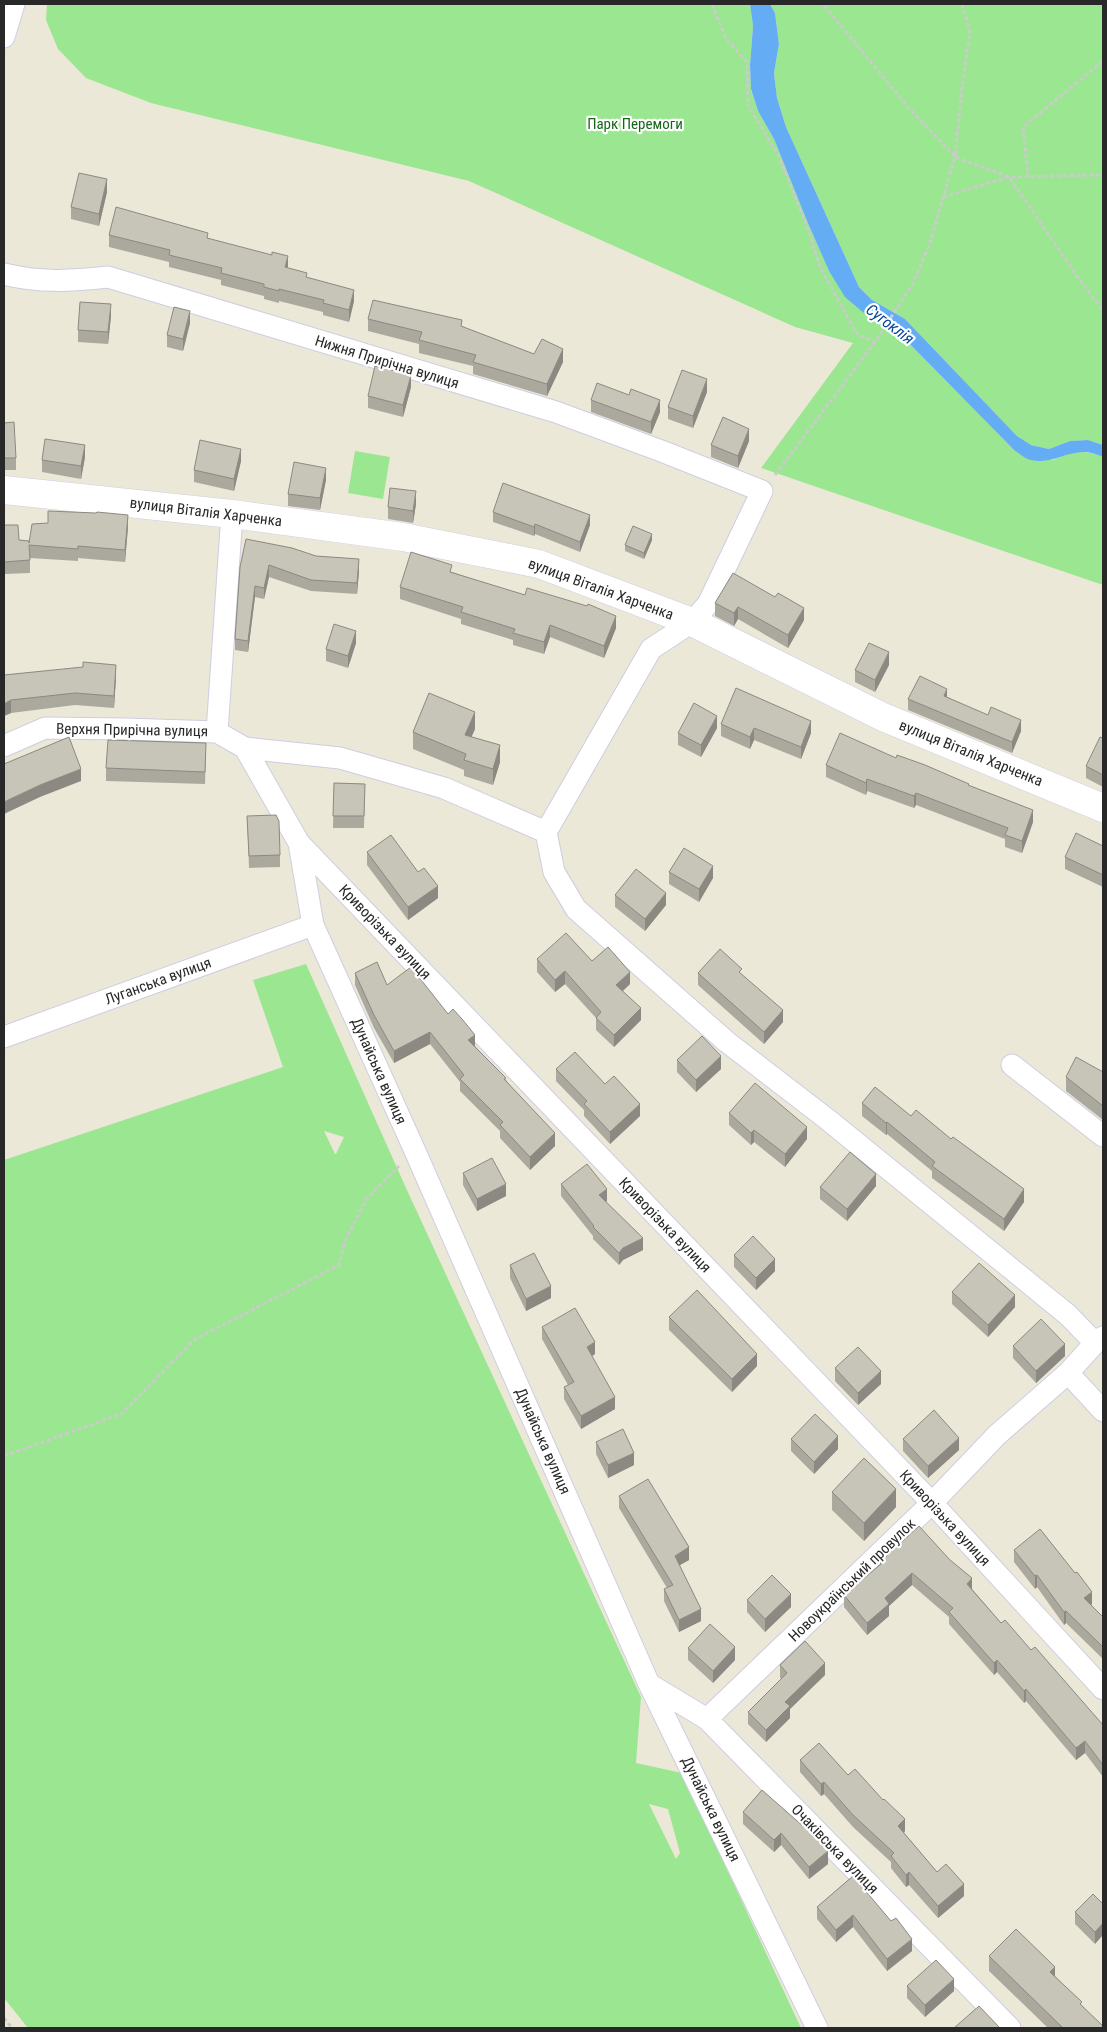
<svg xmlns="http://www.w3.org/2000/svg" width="1107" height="2032" font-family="'Roboto Condensed',sans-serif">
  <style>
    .green { fill: #9ae691; fill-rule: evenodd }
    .water { fill: #64adf5 }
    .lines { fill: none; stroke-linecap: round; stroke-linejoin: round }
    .street-casing { stroke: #cecde2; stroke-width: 23 }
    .secondary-casing { stroke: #cecde2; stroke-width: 29 }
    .path { stroke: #cbcbcb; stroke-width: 3; stroke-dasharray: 4 2.5; stroke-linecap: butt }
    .street { stroke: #fff; stroke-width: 21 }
    .secondary { stroke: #fff; stroke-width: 28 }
    .wall { fill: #aba99e }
    .shaded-wall { fill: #8b8981 }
    .building { fill: #c7c4b8; stroke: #8b8981 }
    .labels { text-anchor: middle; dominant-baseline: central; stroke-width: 4.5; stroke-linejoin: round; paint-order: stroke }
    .park-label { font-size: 15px; fill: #156817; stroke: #fff }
    .street-label { font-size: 15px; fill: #282828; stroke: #fff }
    .water-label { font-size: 16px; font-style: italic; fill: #06469e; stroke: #fff }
  </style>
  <rect width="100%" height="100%" fill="#ece8d8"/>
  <path class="green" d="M47,4H750L753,26L750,65L751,90L758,111L774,139L807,221L829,271L865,314L897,331L1014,450L1053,460L1075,451L1097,454L1103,457V585L761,468L853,343L795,327L469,181L151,103L86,78L58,49L46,20Z
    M770,4H1103V445L1088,440L1070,441L1049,449L1031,445L1017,436L905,319L872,300L859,287L786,127L777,98L774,73L779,44L775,13Z
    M355,451L390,457L383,499L348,493Z
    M306,964L406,1188L641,1697L636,1763L682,1773L801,2028H28L4,1998V1160L283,1067L253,980ZM324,1131L344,1137L336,1154H335ZM649,1804L668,1809L680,1853L676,1859Z"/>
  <path class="water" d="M750,4H770L775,13L779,44L774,73L777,98L786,127L859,287L872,300L905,319L1017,436L1031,445L1049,449L1070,441L1088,440L1103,445V457C1073,442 1058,466 1031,460C1025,459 1019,453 1014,450L897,331L865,314L845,297L829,271L807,221L774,139L758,111L751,89L750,65L753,26Z"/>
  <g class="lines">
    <defs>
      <path id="street" d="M4,37L14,4
        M4,274C39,283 72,281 108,277L556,412L664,452L762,491L708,604L692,622L651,649L546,832
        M217,732L232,514
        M4,746L45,728L126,729L217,732L245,748L340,758L444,788L546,832
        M245,748L299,843L932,1503L1103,1689
        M546,832L554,872L576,909L727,1042L827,1119L1068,1315L1095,1343
        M299,843L313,925L415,1151L649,1684L817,2028
        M4,1037L313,925
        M1012,1065L1103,1136
        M1068,1373L1103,1411
        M649,1684L707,1719L1010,2028
        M707,1719L932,1503L997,1435L1068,1373L1095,1343L1103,1337"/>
      <path id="secondary" d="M4,490L232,514L403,537L539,564L692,622L883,717L1103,808"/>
    </defs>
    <use href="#street" class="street-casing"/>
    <use href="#secondary" class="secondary-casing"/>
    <path class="path" d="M712,4L726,39L747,62L748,105L779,157L808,229L820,267L857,334L875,342
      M962,4L970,31L962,89L955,157L1009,177L1079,279L1103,310
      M1028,177L1023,127L1103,61
      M943,197L1009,177L1103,175
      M775,475L875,342L912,285L929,246L955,157L908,107L823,4
      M4,1456L121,1414L194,1340L339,1265L345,1241L367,1198L399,1166
      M4,2018L12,2028"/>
    <use href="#street" class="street"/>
    <use href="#secondary" class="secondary"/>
  </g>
  <path class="wall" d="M107,192L99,226L71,219V207Z
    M109,235L208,239L288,268L354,301L349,322L323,315V312L279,301V303L264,299V296L221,285V280L169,267V262L109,247Z
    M111,316L108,344L78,342V330Z
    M368,319L462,327L534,354L563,362L547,396L473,374V366L419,353V344L368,331Z
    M190,323L183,351L167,347V335Z
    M411,387L403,417L368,408V396Z
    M707,392L693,428L668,419V407Z
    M591,400L660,412L651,434L591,412Z
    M4,423L16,458V470H4Z
    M749,441L738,468L711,457V445Z
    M85,457L81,479L42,472V460Z
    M241,461L234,491L194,482V470Z
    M326,480L320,510L288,506V494Z
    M416,504L413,523L388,519V507Z
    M493,512L590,525L580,552L535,534L534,536L493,522Z
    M4,525L19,540L29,541L128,527L125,562L78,558V561L30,558V573L4,574Z
    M652,540L644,559L625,551V545Z
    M316,556L359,571L357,594L311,591L269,577L264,599L255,597L248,652L235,650V639L240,567Z
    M452,572L616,628L604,658L550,637L544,654L513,645V640L461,624V619L400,599V587Z
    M733,573L804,620L788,648L738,619L734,626L715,616V603Z
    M356,643L348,668L326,661V649Z
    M889,665L875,692L855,682V670Z
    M4,675L116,677L114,708L75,705L11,713L4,716Z
    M947,697L1021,731L1012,753L908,710V699Z
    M721,724L811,733L801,759L754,740L750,749L721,736Z
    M717,728L701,757L678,745V733Z
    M475,729L471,737L500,762L493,785L464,776V770L413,749V732Z
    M1103,738V787L1086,778V766Z
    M206,755L205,784L106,781V768Z
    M896,758L969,786L1033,822L1022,853L1005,847V839L916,805L914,808L867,791L866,795L826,777V765Z
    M334,783L365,784L364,828H333Z
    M247,816L280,855V867L249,868Z
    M1103,846V887L1065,869V857Z
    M367,852L418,872L438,898L408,920L367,865Z
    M669,872L713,878L699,902L669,884Z
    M615,895L666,905L645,931L615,907Z
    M537,959L592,961L630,984L623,991L641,1020L614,1047L596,1030V1018L565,984L555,992L537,972Z
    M355,973L387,985L448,1014L475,1046L506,1080L555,1146L530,1170L500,1138V1131L460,1091V1082L430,1044L394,1063L374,1028L355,985Z
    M698,973L783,1022L764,1044L698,985Z
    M677,1060L721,1069L696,1092L677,1072Z
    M556,1069L605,1084L640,1116L610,1144L584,1116V1110L556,1081Z
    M1103,1072V1120L1066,1091V1077Z
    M862,1103L911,1116L1024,1202L1004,1231L932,1178V1171L887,1134L886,1135L862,1116Z
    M729,1113L807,1139L785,1167L754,1142L751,1145L729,1125Z
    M463,1173L506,1196L477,1211L463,1185Z
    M561,1184L607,1201L606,1202L643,1250L623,1260L619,1265L593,1239V1236L561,1196Z
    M876,1186L847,1221L820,1199V1187Z
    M734,1255L775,1271L756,1290L734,1267Z
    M510,1265L551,1298L526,1311L510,1278Z
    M952,1292L1015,1307L988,1337L952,1304Z
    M669,1317L757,1366L732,1392L669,1330Z
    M542,1327L595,1354L592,1356L615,1409L581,1429L564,1399V1387L568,1385L542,1339Z
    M1013,1346L1065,1356L1036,1383L1013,1358Z
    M835,1368L881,1384L858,1405L835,1381Z
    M791,1439L838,1449L814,1474L791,1451Z
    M903,1439L959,1450L928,1478L903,1451Z
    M596,1442L634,1465L608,1478L596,1454Z
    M832,1492L896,1507L864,1541L832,1510Z
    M619,1496L689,1560L679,1565L701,1621L679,1632L664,1601V1589L667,1588L619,1508Z
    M1014,1550L1092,1604L1091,1605L1103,1617V1659L1066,1623L1064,1625L1037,1587L1035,1589L1014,1562Z
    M880,1562L972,1589L1001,1623L1031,1650L1103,1725V1777L1085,1753L1076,1760L1026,1701L1024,1703L997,1672L994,1675L949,1624V1617L912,1585L889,1606V1616L867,1635L844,1607V1595L880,1564Z
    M747,1600L791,1607L765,1632L747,1612Z
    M688,1648L735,1660L713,1683L688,1660Z
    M780,1665L825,1675L790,1709V1718L766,1742L748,1724V1712L781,1679L780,1677Z
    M800,1760L848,1775L905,1831L904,1833L937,1872L964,1896L938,1918L909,1885L906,1887L891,1868V1862L853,1827L824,1794L821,1796L800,1772Z
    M762,1790L828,1864L809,1879L781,1845L774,1852L743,1824V1812Z
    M853,1876L912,1951L887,1971L853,1927L836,1942L817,1919V1907Z
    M1103,1904L1095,1944L1075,1924V1912Z
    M989,1956L1055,1976L1103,2028H1048L989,1971Z
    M907,1986L954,1991L925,2017L907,1998Z"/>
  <path class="shaded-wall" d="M107,179V192L99,226V214Z
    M288,256V268L285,267Z
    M354,290V301L349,322V310Z
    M111,304V316L108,344V332Z
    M190,311V323L183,351V339Z
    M563,349V362L547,396V384Z
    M411,375V387L403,417V405Z
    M707,379V392L693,428V416Z
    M660,400V412L651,434V422Z
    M749,429V441L738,468V456Z
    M85,445V457L81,479V466Z
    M241,449V461L234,491V479Z
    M326,468V480L320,510V498Z
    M416,491V504L413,523V511Z
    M128,515V527L125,562V550Z
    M590,515V525L580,552V542Z
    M535,524V534L534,536V527Z
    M652,534V540L644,559V553Z
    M359,559V571L357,594V583Z
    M269,565V577L264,599V588Z
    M255,586V597L248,652V641Z
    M738,607V619L734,626V613Z
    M804,608V620L788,648V635Z
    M616,616V628L604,658V646Z
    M550,625V637L544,654V642Z
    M356,631V643L348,668V656Z
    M889,652V665L875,692V680Z
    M116,665V677L114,708V696Z
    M947,689V700L944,696Z
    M11,700V713L4,716V704Z
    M475,712V729L465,752V735Z
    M717,716V728L701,757V745Z
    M1021,720V731L1012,753V742Z
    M811,721V733L801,759V747Z
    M754,728V740L750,749V737Z
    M500,745V762L493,785V769Z
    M81,769V781L40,797L4,814V802L40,785Z
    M867,779V791L866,795V783Z
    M916,793V805L914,808V796Z
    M1033,810V822L1022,853V841Z
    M713,866V878L699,902V889Z
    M438,886V898L408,920V907Z
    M666,893V905L645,931V919Z
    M565,971V984L555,992V980Z
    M630,972V984L616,997V985Z
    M641,1008V1020L614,1047V1035Z
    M783,1010V1022L764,1044V1032Z
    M430,1032V1044L394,1063V1051Z
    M475,1035V1047L468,1040Z
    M721,1056V1069L696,1092V1080Z
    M640,1104V1116L610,1144V1132Z
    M887,1122V1134L886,1135V1123Z
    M807,1127V1139L785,1167V1154Z
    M754,1130V1142L751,1145V1133Z
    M555,1133V1146L530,1170V1157Z
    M876,1174V1186L847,1221V1209Z
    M506,1184V1196L477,1211V1199Z
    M607,1189V1201L599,1207V1195Z
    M1024,1189V1202L1004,1231V1219Z
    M643,1238V1250L623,1260L619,1265V1253L623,1248Z
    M775,1259V1271L756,1290V1278Z
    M551,1286V1298L526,1311V1299Z
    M1015,1295V1307L988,1337V1325Z
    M595,1342V1354L587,1359V1347Z
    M1065,1344V1356L1036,1383V1371Z
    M757,1354V1366L732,1392V1379Z
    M881,1371V1384L858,1405V1393Z
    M615,1397V1409L581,1429V1416Z
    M838,1436V1449L814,1474V1462Z
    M959,1438V1450L928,1478V1466Z
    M634,1453V1465L608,1478V1465Z
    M896,1489V1507L864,1541V1523Z
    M689,1547V1560L675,1568V1556Z
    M912,1573V1585L889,1606V1616L867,1635V1623L885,1598Z
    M1037,1575V1587L1035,1589V1576Z
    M972,1578V1591L967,1584Z
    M1092,1592V1604L1084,1610V1598Z
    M791,1594V1607L765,1632V1619Z
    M701,1609V1621L679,1632V1620Z
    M1066,1611V1623L1064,1625V1612Z
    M735,1647V1660L713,1683V1671Z
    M997,1660V1672L994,1675V1663Z
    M825,1663V1675L790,1709V1718L766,1742V1730L785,1702Z
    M1026,1689V1701L1024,1703V1691Z
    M1085,1741V1753L1076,1760V1748Z
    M824,1782V1794L821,1796V1784Z
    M905,1819V1831L898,1839V1826Z
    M781,1833V1845L774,1852V1840Z
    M828,1851V1864L809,1879V1867Z
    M909,1872V1885L906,1887V1875Z
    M964,1884V1896L938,1918V1906Z
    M853,1915V1927L836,1942V1930Z
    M1103,1923V1935L1095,1944V1932Z
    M912,1939V1951L887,1971V1959Z
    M1055,1967V1981L1050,1972Z
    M954,1979V1991L925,2017V2005Z"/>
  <path class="building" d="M79,173L107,179L99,214L71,207Z
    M116,207L208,233L207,238L272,255V252L288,256L285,267L307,273L306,277L354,290L349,310L323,303L324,300L279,289V291L264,287V284L221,273L222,268L169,255L170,250L109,235Z
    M373,300L462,320L461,326L534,354L542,339L563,349L547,384L473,362L476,355L419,340L422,332L368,319Z
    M80,302L111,304L108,332L78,330Z
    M174,307L190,311L183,339L167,335Z
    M375,366L411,375L403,405L368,396Z
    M682,370L707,379L693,416L668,407Z
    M597,383L629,395L631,389L660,400L651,422L591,400Z
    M723,417L749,429L738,456L711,445Z
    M14,422L16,458H4V423Z
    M45,439L85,445L81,466L42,460Z
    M200,440L241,449L234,479L194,470Z
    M294,462L326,468L320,498L288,494Z
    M503,483L590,515L580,542L535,524L534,527L493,512Z
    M390,488L416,491L413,511L388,507Z
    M48,511L96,513L97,512L128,515L125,550L78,546V549L29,545L30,560L4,562V525H18L19,540L29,541V543L32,524L48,523Z
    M633,526L652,534L644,553L625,545Z
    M246,539L292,548L316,556L359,559L357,583L311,580L269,565L264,588L255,586L248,641L235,639L240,567Z
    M411,552L452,565L450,572L525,595L527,588L587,606L588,604L616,616L604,646L550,625L544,642L513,633L515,629L461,612L463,607L400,587Z
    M733,573L775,597L778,593L804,608L788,635L738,607L734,613L715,603Z
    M334,624L356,631L348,656L326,649Z
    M869,643L889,652L875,680L855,670Z
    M83,662L116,665L114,696L75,693L11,700L4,704V675L83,667Z
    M920,676L947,689L944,696L988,715L991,707L1021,720L1012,742L908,699Z
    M736,688L811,721L801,747L754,728L750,737L721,724Z
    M429,693L475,712L465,735L500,745L493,769L464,760L466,754L413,732Z
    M694,703L717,716L701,745L678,733Z
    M840,733L896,758L897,755L925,765L969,784L968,785L1033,810L1022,841L1005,835L1008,828L916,793L914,796L867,779L866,783L826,765Z
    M69,737L81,769L40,785L4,802V764Z
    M1100,737L1103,738V775L1086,766Z
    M108,740L206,743L205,772L106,768Z
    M334,783L365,784L364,816H333Z
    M276,815L279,821L280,855L249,856L247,816Z
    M1076,833L1103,846V875L1065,857Z
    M391,835L418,872L424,868L438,886L408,907L367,852Z
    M684,848L713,866L699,889L669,872Z
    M636,869L666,893L645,919L615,895Z
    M566,933L592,961L608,947L630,972L616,985L641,1008L614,1035L596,1018L601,1012L565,971L555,980L537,959Z
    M720,949L742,969L739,972L783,1010L764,1032L698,973Z
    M377,962L387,985L411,967L448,1014L453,1009L462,1019L475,1035L468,1040L506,1078L504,1079L555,1133L530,1157L500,1125L503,1122L460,1079L464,1075L430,1032L394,1051L374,1015L355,973Z
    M702,1036L721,1056L696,1080L677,1060Z
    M575,1052L605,1084L614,1076L640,1104L610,1132L584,1104L587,1101L556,1069Z
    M1076,1057L1103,1072V1106L1066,1077Z
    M755,1083L807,1127L785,1154L754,1130L751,1133L729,1113Z
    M875,1087L911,1116L916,1110L951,1139L953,1137L1024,1189L1004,1219L932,1166L935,1162L887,1122L886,1123L862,1103Z
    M850,1152L876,1174L847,1209L820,1187Z
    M492,1158L506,1184L477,1199L463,1173Z
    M587,1164L607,1189L599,1195L643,1238L623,1248L619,1253L593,1227L594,1226L561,1184Z
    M753,1236L775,1259L756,1278L734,1255Z
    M534,1253L551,1286L526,1299L510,1265Z
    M979,1263L1015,1295L988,1325L952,1292Z
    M697,1290L757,1354L732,1379L669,1317Z
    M575,1308L595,1342L587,1347L615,1397L581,1416L564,1387L574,1382L542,1327Z
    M1041,1319L1065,1344L1036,1371L1013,1346Z
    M858,1347L881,1371L858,1393L835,1368Z
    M934,1410L959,1438L928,1466L903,1439Z
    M815,1414L838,1436L814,1462L791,1439Z
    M623,1429L634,1453L608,1465L596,1442Z
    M864,1458L896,1489L864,1523L832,1492Z
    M648,1479L689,1547L675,1556L701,1609L679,1620L664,1589L673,1585L619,1496Z
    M919,1526L950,1560L972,1578L967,1584L1001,1623L1005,1620L1031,1650L1035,1647L1103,1725V1765L1085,1741L1076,1748L1026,1689L1024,1691L997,1660L994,1663L949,1612L953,1608L912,1573L885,1598L889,1604L867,1623L844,1595L881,1564L880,1562Z
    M1040,1529L1075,1573L1077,1572L1092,1592L1084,1598L1103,1617V1647L1066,1611L1064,1612L1037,1575L1035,1576L1014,1550Z
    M772,1575L791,1594L765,1619L747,1600Z
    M710,1624L735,1647L713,1671L688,1648Z
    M805,1641L825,1663L785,1702L790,1706L766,1730L748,1712L787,1673L780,1665Z
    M819,1743L848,1775L855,1769L883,1800L884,1799L905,1819L898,1826L937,1872L946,1864L964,1884L938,1906L909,1872L906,1875L891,1856L894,1853L853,1815L824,1782L821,1784L800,1760Z
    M762,1790L804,1827L806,1826L828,1851L809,1867L781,1833L774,1840L743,1812Z
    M853,1876L891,1921L896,1918L912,1939L887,1959L853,1915L836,1930L817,1907Z
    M1093,1894L1103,1904V1923L1095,1932L1075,1912Z
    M1016,1929L1055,1967L1050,1972L1082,2002L1080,2004L1103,2026V2028H1063L989,1956Z
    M936,1960L954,1979L925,2005L907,1986Z
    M979,2006L1000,2028H954Z"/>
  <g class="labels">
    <g class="park-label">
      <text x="635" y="124">Парк Перемоги</text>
    </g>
    <g class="street-label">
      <text transform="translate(387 362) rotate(17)">Нижня Прирічна вулиця</text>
      <text transform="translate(206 512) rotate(7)">вулиця Віталія Харченка</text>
      <text transform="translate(601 589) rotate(20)">вулиця Віталія Харченка</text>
      <text transform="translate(132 730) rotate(1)">Верхня Прирічна вулиця</text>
      <text transform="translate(971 753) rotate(22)">вулиця Віталія Харченка</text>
      <text transform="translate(385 932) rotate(46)">Криворізька вулиця</text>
      <text transform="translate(158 981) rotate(-20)">Луганська вулиця</text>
      <text transform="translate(379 1071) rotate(66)">Дунайська вулиця</text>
      <text transform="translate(665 1225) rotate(46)">Криворізька вулиця</text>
      <text transform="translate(543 1441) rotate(66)">Дунайська вулиця</text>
      <text transform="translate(945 1518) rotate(47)">Криворізька вулиця</text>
      <text transform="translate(852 1580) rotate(-44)">Новоукраїнський провулок</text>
      <text transform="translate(711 1809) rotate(64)">Дунайська вулиця</text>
      <text transform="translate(835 1849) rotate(46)">Очаківська вулиця</text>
    </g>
    <g class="water-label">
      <text transform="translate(890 324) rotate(37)">Сугоклія</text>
    </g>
  </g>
  <rect width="1107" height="2032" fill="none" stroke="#282828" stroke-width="10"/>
</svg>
